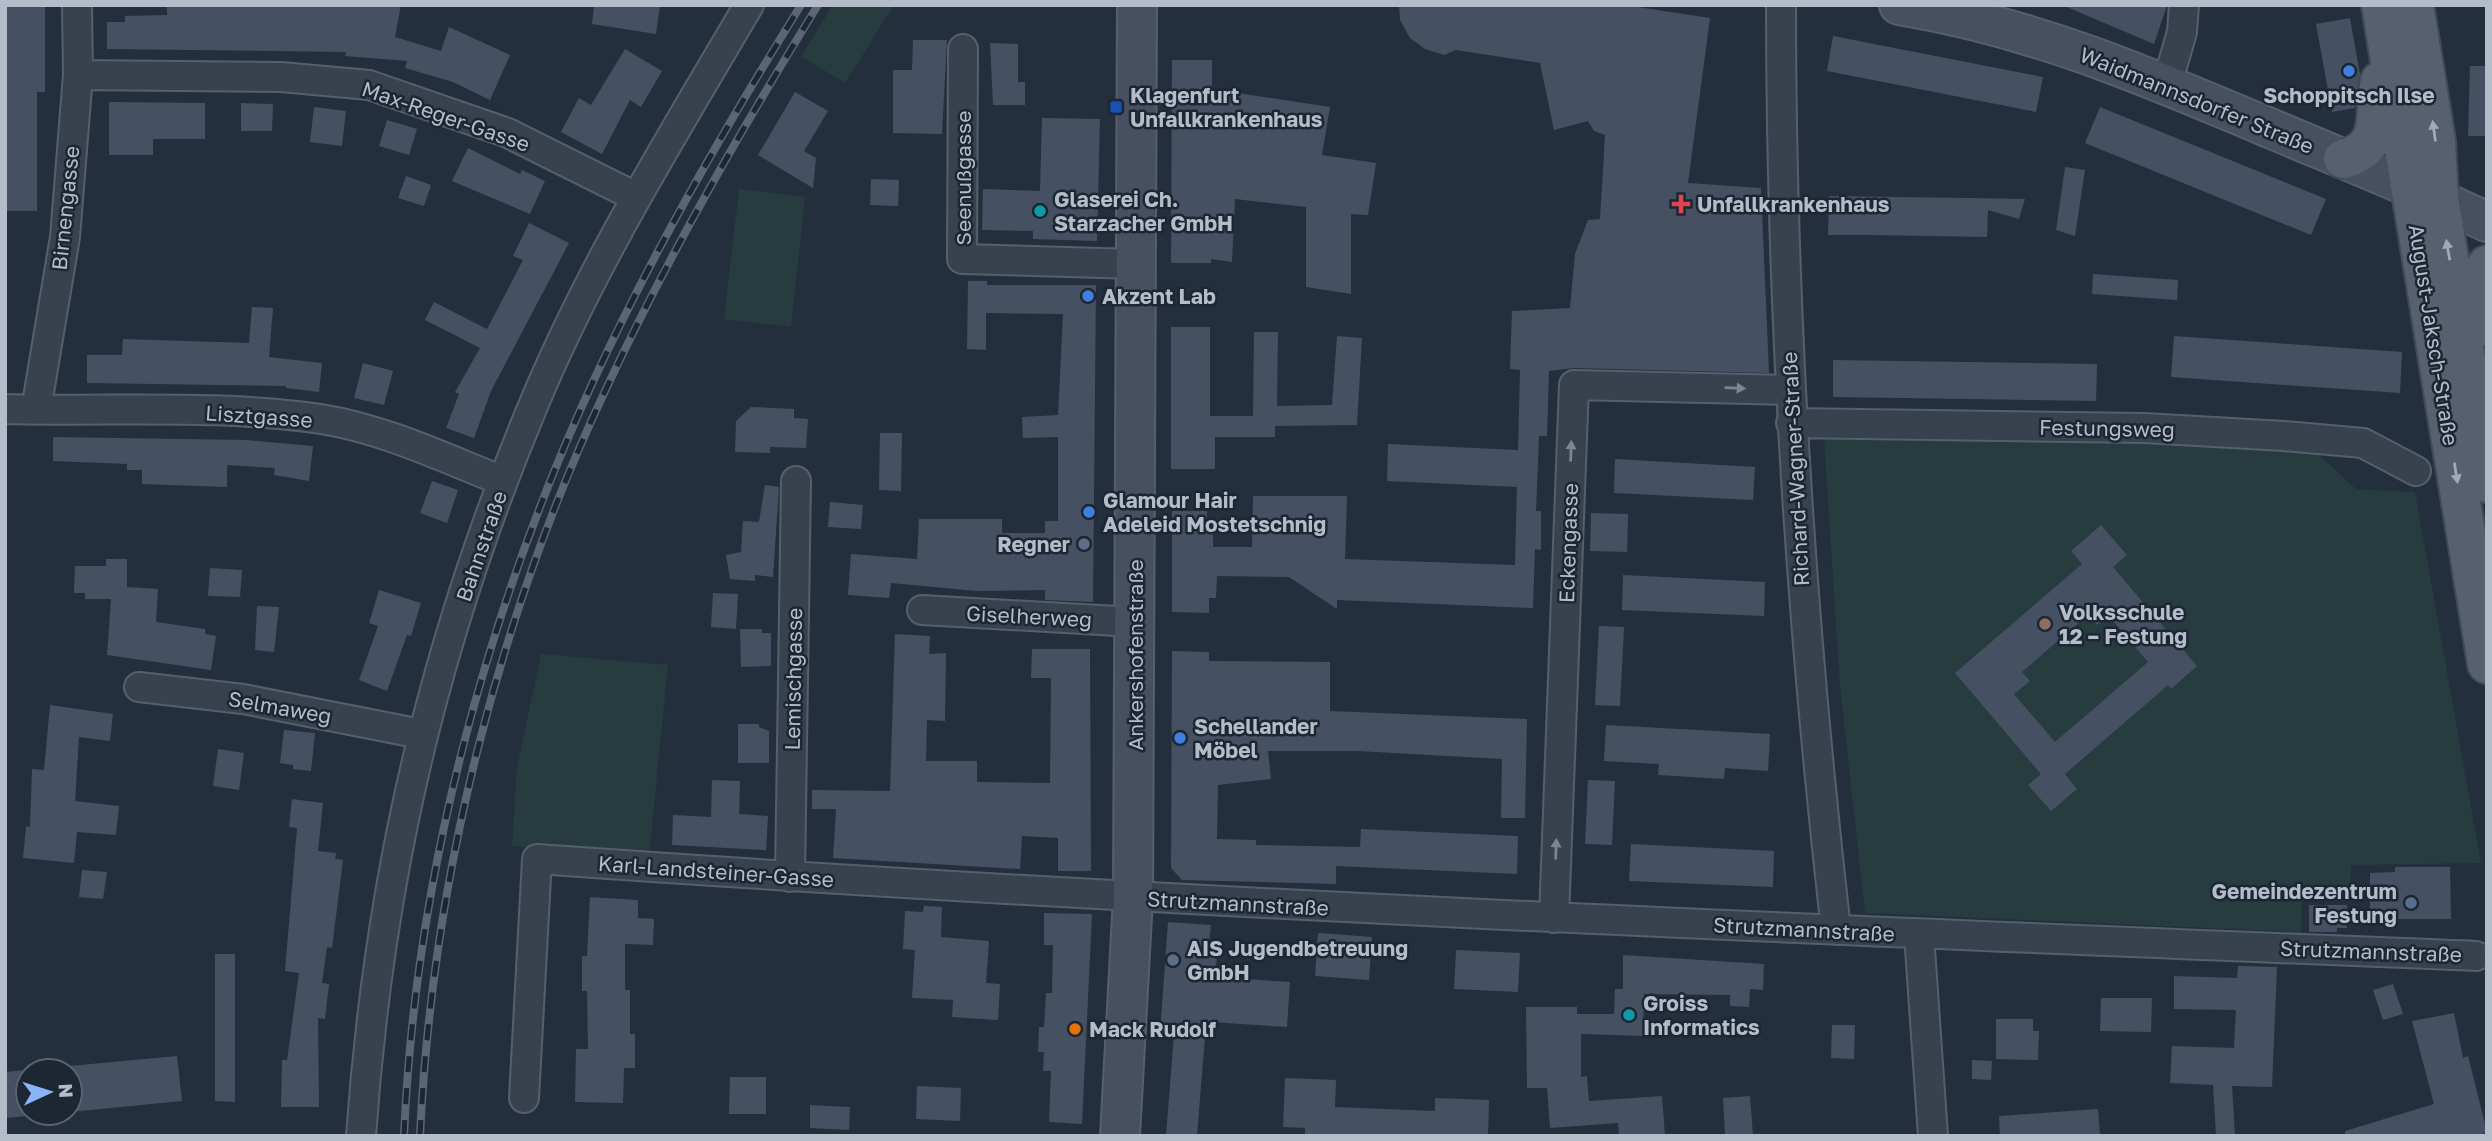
<svg xmlns="http://www.w3.org/2000/svg" width="2492" height="1141" font-family="'Golos Text',sans-serif">
  <style>
    .green { fill: #263c3f }
    .building { fill: #455162; fill-rule: evenodd }
    .lines { fill: none; stroke-linecap: round; stroke-linejoin: round }
    .street-casing { stroke: #565f6c; stroke-width: 32 }
    .secondary-casing { stroke: #565f6c; stroke-width: 42 }
    .primary-casing { stroke: #414a57; stroke-width: 42 }
    .street { stroke: #38414e; stroke-width: 28 }
    .secondary { stroke: #465061; stroke-width: 38 }
    .primary { stroke: #56606e; stroke-width: 38 }
    .rail-casing { stroke: #5a6575; stroke-width: 8 }
    .rail { stroke: #1d2633; stroke-width: 5; stroke-dasharray: 16; stroke-linecap: butt }
    .oneway { fill: #a1aab7 }
    .oneway2 { fill: #7c8592 }
    .shop-dot { fill: #3f7fe0; stroke: #1d2633; stroke-width: 2.5 }
    .transit-dot { fill: #1a4fb4; stroke: #1d2633; stroke-width: 2.5 }
    .health-dot { fill: #e0444e; stroke: #1d2633; stroke-width: 2.5 }
    .culture-dot { fill: #0f9aa8; stroke: #1d2633; stroke-width: 2.5 }
    .service-dot { fill: #5c6f8a; stroke: #1d2633; stroke-width: 2.5 }
    .education-dot { fill: #8d6e63; stroke: #1d2633; stroke-width: 2.5 }
    .food-dot { fill: #e8710a; stroke: #1d2633; stroke-width: 2.5 }
    .labels { text-anchor: middle; dominant-baseline: central; stroke-width: 5; stroke-linejoin: round; paint-order: stroke }
    .poi-label { font-size: 21px; font-weight: bold; fill: #b4bcc9; stroke: #1d2633; text-anchor: start }
    .street-label { font-size: 21px; fill: #b4bcc9; stroke: #1d2633 }
  </style>
  <rect width="100%" height="100%" fill="#242f3e"/>
  <path class="green" d="M833,5H894L845,83L801,56Z
    M739,189L805,197L791,327L724,319Z
    M1824,439L2154,440L2317,453L2356,489L2415,492L2481,863L2351,865L2350,902L2302,901L2301,932L1865,913L1840,686Z
    M541,654L668,665L649,855L512,846L517,768Z"/>
  <path class="building" d="M5,5H45V92H37V211H5Z
    M167,5H401L395,37L441,51L449,27L510,55L490,100L453,82L405,68L407,61L345,56L346,52L107,49V22H125V16L167,15Z
    M594,5H660L656,34L592,24Z
    M1399,5H1624L1710,18L1688,183L1761,188L1769,373L1574,368L1549,371L1547,436H1539L1536,511H1541V550L1535,549L1533,608L1337,600V609L1289,577L1217,576L1216,598H1209V613L1172,612V511H1207L1206,527H1213V547H1252L1253,496H1347L1345,559L1515,565L1517,487L1387,481L1388,444L1518,450L1520,370L1510,369L1512,311L1570,308L1575,254L1588,220L1600,219L1605,135L1594,131L1588,121L1554,130L1540,63L1456,50L1444,55L1425,49L1410,38L1400,20Z
    M2062,5H2167L2154,44Z
    M2350,18L2360,74L2355,108L2332,112L2316,24Z
    M1833,36L2043,77L2036,112L1827,71Z
    M913,40H947L942,134L893,133V70H912Z
    M990,43L1018,44V82H1025V105H993Z
    M625,49L662,71L641,107L630,100L602,154L561,132L579,98L591,105Z
    M1172,60H1212V89L1330,107L1322,155L1376,163L1368,215L1351,214V294L1306,287V207L1235,199L1232,262L1211,259V263H1171Z
    M2470,66H2487V136H2468Z
    M795,92L828,111L804,151L816,158L813,188L758,155Z
    M109,102L205,103V139H153V155H109Z
    M241,103L273,104L272,131H241Z
    M314,107L346,111L342,146L310,142Z
    M2100,107L2326,199L2311,235L2085,143Z
    M1042,118L1100,119L1097,241L1033,239V231L982,230L983,189L1040,191Z
    M387,120L417,129L409,155L379,146Z
    M468,148L520,174L522,170L545,181L530,214L452,181Z
    M2065,167L2085,170L2075,236L2056,230Z
    M406,176L431,185L424,206L398,198Z
    M871,179L899,180L898,206L870,205Z
    M1829,196L1968,198L2025,199L2019,219L1988,210L1987,237L1871,235H1828Z
    M529,223L569,243L491,391L474,438L446,428L459,394L455,392L480,348L425,320L434,302L487,329L523,260L513,256Z
    M2093,274L2178,280L2177,300L2092,294Z
    M968,281H987V285H1096L1093,602L1045,600V590L977,591L891,583L889,598L848,595L851,554L917,559L919,519H1002V533H1045V521H1058V437L1023,438L1022,417L1058,415L1063,314L986,313V350L967,349Z
    M252,307L273,308L269,357L322,363L319,392L286,388V386L87,383V355H122L123,339L249,343Z
    M1171,327H1210V416H1253L1254,332H1278L1277,406L1332,405L1337,336L1362,338L1357,425L1275,426V437H1215V469H1171Z
    M2174,336L2402,352L2400,393L2171,377Z
    M1833,360L2097,364L2096,401L1833,397Z
    M363,363L393,371L384,405L354,398Z
    M751,407L794,409V418L808,419L806,448L770,447V453L735,452L736,421Z
    M880,433H902L901,491L879,490Z
    M53,437L246,440L313,446L309,481L274,475L275,468L227,465V487L142,484V470H127V464L53,461Z
    M1615,459L1755,467L1753,500L1614,493Z
    M432,481L458,490L447,523L420,513Z
    M765,485L779,487L773,577L755,575V581L730,579L726,555L741,552L743,521L759,522Z
    M830,502L863,505L861,529L828,527Z
    M1591,513L1628,514L1627,552L1590,551Z
    M2101,525L2127,555L2113,567L2197,666L2171,689L2168,685L2065,774L2077,789L2051,811L2028,785L2041,774L1955,673L2082,564L2071,551ZM2088,615L2097,625L2109,616L2148,662L2055,742L2014,694L2030,681L2022,672Z
    M106,559H127V587L158,589L156,622L205,629V634L216,636L211,670L107,655L111,599H85V593H74L75,566H106Z
    M210,568L242,570L240,597L208,596Z
    M1623,575L1765,582L1764,616L1622,610Z
    M379,590L421,603L411,636L407,635L387,691L359,680L378,626L369,623Z
    M713,593L738,594L736,629L711,627Z
    M257,606L279,607L274,652L255,650Z
    M1599,626L1624,627L1620,706L1595,705Z
    M740,629H762V633H771V666L741,667Z
    M895,634L930,636L929,654L946,653L945,721L927,720L926,761H977V782L1050,783L1051,678H1031L1032,649H1090L1091,871H1058V838L1022,836L1020,869L833,858L836,809H812V790L890,791Z
    M1172,651L1209,652V661L1330,662V711L1527,719L1525,818H1501L1502,759L1358,751H1268L1271,779L1218,785L1217,839L1256,840V845L1360,847L1361,829L1518,836L1517,874L1336,866V884L1182,880L1171,868Z
    M50,705L113,714L110,741L79,737L75,801L119,806L116,835L77,832L74,863L23,858L26,826L30,827L32,769L44,770Z
    M738,724H759V727L769,731V763H738Z
    M1606,725L1770,734L1768,771L1725,768L1724,779L1658,775L1659,764L1604,761Z
    M284,730L315,733L311,771L293,769V765L280,763Z
    M218,749L244,753L239,790L213,786Z
    M712,780L740,781L739,814L768,816L766,850L672,845L673,815L711,817Z
    M1588,780L1615,781L1612,845L1585,844Z
    M292,799L323,803L318,851L336,853L335,859L343,860L332,948L327,947L322,983L329,984L325,1019L318,1018L319,1107H281L282,1060H287L299,973L285,971L297,828L289,827Z
    M1631,844L1774,851L1773,887L1629,881Z
    M2395,867H2450L2451,919H2370V873L2395,872Z
    M82,870L107,872L103,899L79,897Z
    M590,897L638,900V918L654,919L653,945L625,944V990H630V1034H635V1068H624L623,1103L575,1102L576,1049H588L587,991H582V956H587Z
    M2309,905H2347V928H2337V932H2309Z
    M924,906L942,907L941,937L989,941L986,983L1000,984L998,1020L952,1017L953,1000L912,998L915,950L903,949L905,911L923,912Z
    M1044,913L1092,914L1082,1124L1049,1122L1051,1071H1043L1044,1052H1038L1039,1027H1044L1046,993H1052L1053,945H1044Z
    M1168,922L1211,925L1208,953L1217,954L1215,977L1290,982L1287,1027L1211,1022L1209,1037L1205,1036L1197,1136H1166L1174,1034L1160,1033Z
    M1318,933L1372,937L1369,980L1315,976Z
    M1456,950L1520,953L1518,992L1454,989Z
    M215,954H235V1102L215,1101Z
    M1623,955L1764,964L1763,990L1750,989L1749,1007L1730,1006V995L1644,994L1643,1036L1581,1034V1077L1587,1076L1589,1101L1662,1096L1665,1136H1619L1618,1123L1550,1128L1547,1088H1527L1526,1007H1577V1014H1614L1615,989H1623Z
    M2238,966L2277,967L2272,1087L2232,1086L2235,1136H2216L2213,1085L2170,1083L2172,1046L2234,1048L2236,1010L2174,1009V976L2237,978Z
    M2393,984L2403,1014L2383,1020L2373,990Z
    M2101,998H2152L2151,1032L2100,1031Z
    M2454,1013L2463,1058L2468,1056L2487,1132L2477,1136H2345V1131L2434,1104L2412,1021Z
    M1996,1019H2033V1031H2039L2038,1060L1996,1059Z
    M1832,1025H1855L1854,1059L1831,1058Z
    M177,1056L182,1101L70,1112V1066Z
    M1972,1060L1992,1061L1991,1080L1972,1079Z
    M28,1070V1116L5,1118V1072Z
    M730,1077H766V1114H729Z
    M1285,1078L1336,1080L1335,1107L1435,1111V1098L1489,1100L1488,1136H1305V1128L1283,1127Z
    M917,1086L961,1088L960,1121L916,1119Z
    M1750,1096L1753,1136H1725L1723,1098Z
    M810,1105L850,1107L849,1130L810,1128Z
    M2098,1109L2100,1136H2000L1999,1116Z"/>
  <g class="lines">
    <defs>
      <path id="street" d="M1781,5C1781,315 1801,623 1836,930
        M963,49L962,259L1136,264
        M78,75L281,77L369,85L508,133L636,197
        M2167,84L2182,32L2184,5
        M5,409C110,412 217,404 321,419C384,429 444,458 503,481
        M36,410L65,237L78,75L77,5
        M1791,423L2144,428L2284,436L2363,443L2416,471
        M922,610L1135,622
        M139,687L243,699L421,734
        M790,877L796,481
        M1554,918L1574,385L1790,390
        M1919,934L1933,1136
        M524,1098L537,859C1183,905 1829,930 2476,956
        M361,1136C379,879 433,644 533,406C591,266 672,136 749,5"/>
      <path id="secondary" d="M1899,5C2033,27 2147,76 2272,129C2343,159 2416,188 2487,222
        M1120,1136L1133,898L1137,5"/>
      <path id="primary" d="M2381,5L2487,664
        M2414,5L2436,141L2439,199L2487,483
        M2343,159C2387,147 2372,114 2380,81
        M2480,327L2477,280L2487,265"/>
    </defs>
    <use href="#street" class="street-casing"/>
    <use href="#secondary" class="secondary-casing"/>
    <use href="#primary" class="primary-casing"/>
    <use href="#street" class="street"/>
    <use href="#secondary" class="secondary"/>
    <use href="#primary" class="primary"/>
    <defs>
      <path id="rail" d="M404,1136C415,878 485,617 592,384C652,253 725,128 801,5
        M420,1136C432,881 497,620 606,389C668,256 741,130 818,5"/>
    </defs>
    <use href="#rail" class="rail-casing"/>
    <use href="#rail" class="rail"/>
  </g>
  <defs><path id="oneway-solid" d="M-6-.8H1V-3.2L6.5 0L1 3.2V.8H-6Z" transform="scale(1.75)"/></defs>
  <g class="oneway">
    <use href="#oneway-solid" transform="translate(2434 131) rotate(-98)"/>
    <use href="#oneway-solid" transform="translate(2448 250) rotate(-100)"/>
    <use href="#oneway-solid" transform="translate(2456 473) rotate(81)"/>
  </g>
  <g class="oneway2">
    <use href="#oneway-solid" transform="translate(1735 388) rotate(2)"/>
    <use href="#oneway-solid" transform="translate(1571 451) rotate(-88)"/>
    <use href="#oneway-solid" transform="translate(1556 849) rotate(-88)"/>
  </g>
  <g class="shop-dot">
    <circle cx="2349" cy="71" r="7"/>
    <circle cx="1088" cy="296" r="7"/>
    <circle cx="1089" cy="512" r="7"/>
    <circle cx="1180" cy="738" r="7"/>
  </g>
  <rect class="transit-dot" x="1109" y="100" width="14" height="14" rx="3.5"/>
  <path class="health-dot" d="M1677.5 193.5h7v7h7v7h-7v7h-7v-7h-7v-7h7z"/>
  <g class="culture-dot">
    <circle cx="1040" cy="211" r="7"/>
    <circle cx="1629" cy="1015" r="7"/>
  </g>
  <g class="service-dot">
    <circle cx="1084" cy="544" r="7"/>
    <circle cx="2411" cy="903" r="7"/>
    <circle cx="1173" cy="960" r="7"/>
  </g>
  <circle class="education-dot" cx="2045" cy="624" r="7"/>
  <circle class="food-dot" cx="1075" cy="1029" r="7"/>
  <g class="labels">
    <g class="poi-label">
      <text x="1130" y="95">Klagenfurt<tspan x="1130" dy="24">Unfallkrankenhaus</tspan></text>
      <text x="2349" y="95" text-anchor="middle">Schoppitsch Ilse</text>
      <text x="1054" y="199">Glaserei Ch.<tspan x="1054" dy="24">Starzacher GmbH</tspan></text>
      <text x="1697" y="204">Unfallkrankenhaus</text>
      <text x="1102" y="296">Akzent Lab</text>
      <text x="1103" y="500">Glamour Hair<tspan x="1103" dy="24">Adeleid Mostetschnig</tspan></text>
      <text x="1070" y="544" text-anchor="end">Regner</text>
      <text x="2059" y="612">Volksschule<tspan x="2059" dy="24">12 – Festung</tspan></text>
      <text x="1194" y="726">Schellander<tspan x="1194" dy="24">Möbel</tspan></text>
      <text x="2397" y="891" text-anchor="end">Gemeindezentrum<tspan x="2397" dy="24">Festung</tspan></text>
      <text x="1187" y="948">AIS Jugendbetreuung<tspan x="1187" dy="24">GmbH</tspan></text>
      <text x="1643" y="1003">Groiss<tspan x="1643" dy="24">Informatics</tspan></text>
      <text x="1089" y="1029">Mack Rudolf</text>
    </g>
    <g class="street-label">
      <text transform="translate(2197 100) rotate(22)">Waidmannsdorfer Straße</text>
      <text transform="translate(446 116) rotate(19)">Max-Reger-Gasse</text>
      <text transform="translate(963 178) rotate(-90)">Seenußgasse</text>
      <text transform="translate(65 208) rotate(-84)">Birnengasse</text>
      <text transform="translate(2434 335) rotate(81)">August-Jaksch-Straße</text>
      <text transform="translate(259 416) rotate(4)">Lisztgasse</text>
      <text transform="translate(2107 428) rotate(1)">Festungsweg</text>
      <text transform="translate(1795 469) rotate(-93)">Richard-Wagner-Straße</text>
      <text transform="translate(1568 543) rotate(-88)">Eckengasse</text>
      <text transform="translate(481 546) rotate(-71)">Bahnstraße</text>
      <text transform="translate(1029 616) rotate(3)">Giselherweg</text>
      <text transform="translate(1135 655) rotate(-90)">Ankershofenstraße</text>
      <text transform="translate(793 679) rotate(-89)">Lemischgasse</text>
      <text transform="translate(280 707) rotate(10)">Selmaweg</text>
      <text transform="translate(716 871) rotate(4)">Karl-Landsteiner-Gasse</text>
      <text transform="translate(1238 903) rotate(3)">Strutzmannstraße</text>
      <text transform="translate(1804 929) rotate(3)">Strutzmannstraße</text>
      <text transform="translate(2371 951) rotate(2)">Strutzmannstraße</text>
    </g>
  </g>
  <rect width="2492" height="1141" fill="none" stroke="#b4bcc9" stroke-width="14"/>
  <g transform="translate(49 1092) rotate(86)"><circle r="33" fill="#1d2633" stroke="#59626f" stroke-width="2"/>
  <path d="M0-5L12 26L0 18L-12 26Z" fill="#8ab4f8"/>
  <text y="-10" font-size="19" font-weight="bold" text-anchor="middle" fill="#b4bcc9">N</text>
  </g>
</svg>
